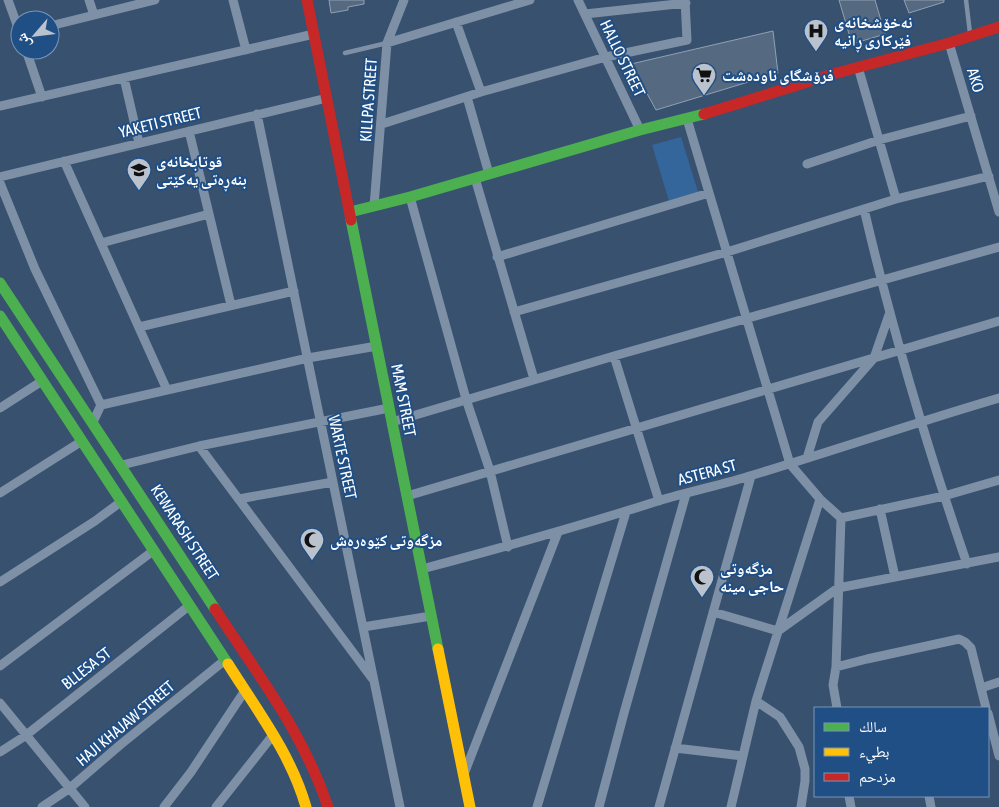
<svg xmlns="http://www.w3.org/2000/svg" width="999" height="807" font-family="'Asap Condensed','Noto Naskh Arabic',sans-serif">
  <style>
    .green { fill: #34669c }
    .building { fill: #556981; stroke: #91a1b2 }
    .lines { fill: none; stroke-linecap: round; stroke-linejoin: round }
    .lane { stroke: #7e90a5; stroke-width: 4.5 }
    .street { stroke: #7e90a5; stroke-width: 9 }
    .fast { stroke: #4caf50; stroke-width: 11 }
    .slow { stroke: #ffc107; stroke-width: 11 }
    .jam { stroke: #c62828; stroke-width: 11 }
    .labels { text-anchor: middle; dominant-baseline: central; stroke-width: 4; stroke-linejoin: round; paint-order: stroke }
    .poi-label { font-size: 16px; font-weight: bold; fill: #fff; stroke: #204f86; text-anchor: start }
    .street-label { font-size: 16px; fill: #fff; stroke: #204f86 }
  </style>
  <rect width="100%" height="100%" fill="#37516f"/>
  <path class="green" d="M681,137L698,192L669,201L652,145Z"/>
  <path class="building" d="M329,0H364V4L348,7V10L331,13Z
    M839,0H875L885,34L852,44Z
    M904,0H944V2L909,13Z
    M773,31L778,73L656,110L631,64Z"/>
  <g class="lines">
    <path class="lane" d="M966,0L970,33
      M345,53L387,43"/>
    <path class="street" d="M8,0L20,33
      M89,0L94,15
      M233,0L246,50
      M578,0L640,130
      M585,14L686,3
      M456,22L481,92
      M50,26L155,0
      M387,43L530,0
      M949,43L999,212
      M26,50L42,97
      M858,67L896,199
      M124,78L139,143
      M467,97L489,174
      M0,106L314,34
      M257,114L400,807
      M687,119L790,464L820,499L841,518L836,667L833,685L837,708
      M382,124L481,92L606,57L687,40L685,0
      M189,131L231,305
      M64,161L167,390
      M807,164L879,140L971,116
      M0,177L327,98
      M475,178L534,379
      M0,183L35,269L101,405L93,422
      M410,197L466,399L490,471L508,547
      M374,206L387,43L404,0
      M864,209C892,329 927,447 967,564
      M101,243L209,214
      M497,257L709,193
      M514,312L727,252L896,199L989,176
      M139,327L294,291
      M614,356L659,501
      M101,405L308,358L377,346
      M0,408L42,381
      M392,422L614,356L999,247
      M199,446L372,678
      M807,458L818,422L874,358L890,312
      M122,465L199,446L389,408
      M0,493L82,441
      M407,496L999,321
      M239,499L333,482
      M880,509L895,577
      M841,518L944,496L999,480
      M422,569C501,548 580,526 658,501C690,491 722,485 753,475C836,450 917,422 999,398
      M0,582L95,521L122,501
      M713,612L778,631L838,588L999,557
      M363,627L431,616
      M0,666L153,551
      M836,667L867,659L959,639L965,642L971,648L986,708
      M981,688L999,682
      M756,701L780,717L799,747L805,769V781L801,807
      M0,703L85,807
      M988,713L999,756
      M675,748L743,756
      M0,752L25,736L190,605
      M464,774L558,532
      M849,796L851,807
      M929,796L931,807
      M42,807L70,788L120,745L225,660
      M164,807L191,772L244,692
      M216,807L273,735
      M537,807L626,512
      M599,807L624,713L686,494
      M659,807L751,476
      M731,807L756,701L820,499"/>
    <path class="fast" d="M350,212L410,197L640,130L704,114
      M351,220L438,649
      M0,283L215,609
      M0,316L228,664"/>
    <path class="slow" d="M438,649L470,807
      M228,664C257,710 291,754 306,807"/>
    <path class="jam" d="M307,0L351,220
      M704,114L833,74L949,43L999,27
      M215,609C258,675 303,732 328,807"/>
  </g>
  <defs>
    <symbol id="hospital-pin" viewBox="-11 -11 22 30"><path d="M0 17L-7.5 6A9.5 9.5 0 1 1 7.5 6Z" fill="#b9c2cd" stroke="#204f86"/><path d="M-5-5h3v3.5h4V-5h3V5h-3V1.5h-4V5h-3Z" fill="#111"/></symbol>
    <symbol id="supermarket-pin" viewBox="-11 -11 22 30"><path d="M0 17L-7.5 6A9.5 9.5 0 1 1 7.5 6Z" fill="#b9c2cd" stroke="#204f86"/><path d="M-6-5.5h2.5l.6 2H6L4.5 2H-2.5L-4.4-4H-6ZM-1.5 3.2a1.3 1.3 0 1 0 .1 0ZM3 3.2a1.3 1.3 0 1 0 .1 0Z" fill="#111"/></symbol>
    <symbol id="school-pin" viewBox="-11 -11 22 30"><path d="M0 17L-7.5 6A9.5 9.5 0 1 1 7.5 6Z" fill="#b9c2cd" stroke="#204f86"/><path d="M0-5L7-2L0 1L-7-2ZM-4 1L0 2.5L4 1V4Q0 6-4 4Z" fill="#111"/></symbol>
    <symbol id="mosque-pin" viewBox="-11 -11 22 30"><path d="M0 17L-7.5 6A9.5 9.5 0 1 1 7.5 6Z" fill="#b9c2cd" stroke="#204f86"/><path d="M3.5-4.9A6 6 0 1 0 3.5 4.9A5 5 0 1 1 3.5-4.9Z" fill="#111"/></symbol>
  </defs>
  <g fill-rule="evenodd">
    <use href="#hospital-pin" x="802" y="17" width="28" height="38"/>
    <use href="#supermarket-pin" x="690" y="61" width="28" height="38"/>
    <use href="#school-pin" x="125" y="156" width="28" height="38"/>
    <use href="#mosque-pin" x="298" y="526" width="28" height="38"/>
    <use href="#mosque-pin" x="688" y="563" width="28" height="38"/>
  </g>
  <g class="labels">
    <g class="poi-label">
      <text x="834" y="22">نەخۆشخانەی<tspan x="834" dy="18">فێرکاری ڕانیە</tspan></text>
      <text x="722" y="75">فرۆشگای ناوده‌شت</text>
      <text x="156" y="161">قوتابخانەی<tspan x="156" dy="18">بنەڕەتی یەکێتی</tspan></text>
      <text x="330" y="540">مزگەوتی کێوەرەش</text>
      <text x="720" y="568">مزگەوتی<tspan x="720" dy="18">حاجی مینە</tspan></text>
    </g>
    <g class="street-label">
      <text transform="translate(623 58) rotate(64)">HALLO STREET</text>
      <text transform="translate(976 80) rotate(73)">AKO</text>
      <text transform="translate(368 100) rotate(-86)">KILLPA STREET</text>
      <text transform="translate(160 122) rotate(-14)">YAKETI STREET</text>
      <text transform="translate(404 400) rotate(79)">MAM STREET</text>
      <text transform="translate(343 457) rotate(78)">WARTE STREET</text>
      <text transform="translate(707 472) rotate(-15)">ASTERA ST</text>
      <text transform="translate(185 532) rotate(57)">KEWARASH STREET</text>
      <text transform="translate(86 668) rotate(-38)">BLLESA ST</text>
      <text transform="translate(125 723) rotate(-40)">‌HAJI KHAJAW STREET</text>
    </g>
  </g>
  <rect x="814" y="707" width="175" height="90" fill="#204f86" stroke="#7995b6"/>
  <rect x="824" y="723" width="25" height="8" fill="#4caf50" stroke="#7995b6"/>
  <text x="859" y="732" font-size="15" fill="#ffffff">سالك</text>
  <rect x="824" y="748" width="25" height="8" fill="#ffc107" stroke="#7995b6"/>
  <text x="859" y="757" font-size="15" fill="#ffffff">بطيء</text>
  <rect x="824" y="773" width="25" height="8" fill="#c62828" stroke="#7995b6"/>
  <text x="859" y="782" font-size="15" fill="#ffffff">مزدحم</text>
  <g transform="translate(35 35) rotate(242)"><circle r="24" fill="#204f86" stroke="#7995b6"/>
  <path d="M0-4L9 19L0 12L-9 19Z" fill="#b9c2cd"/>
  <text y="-8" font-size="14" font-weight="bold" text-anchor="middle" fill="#ffffff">ش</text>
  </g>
</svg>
